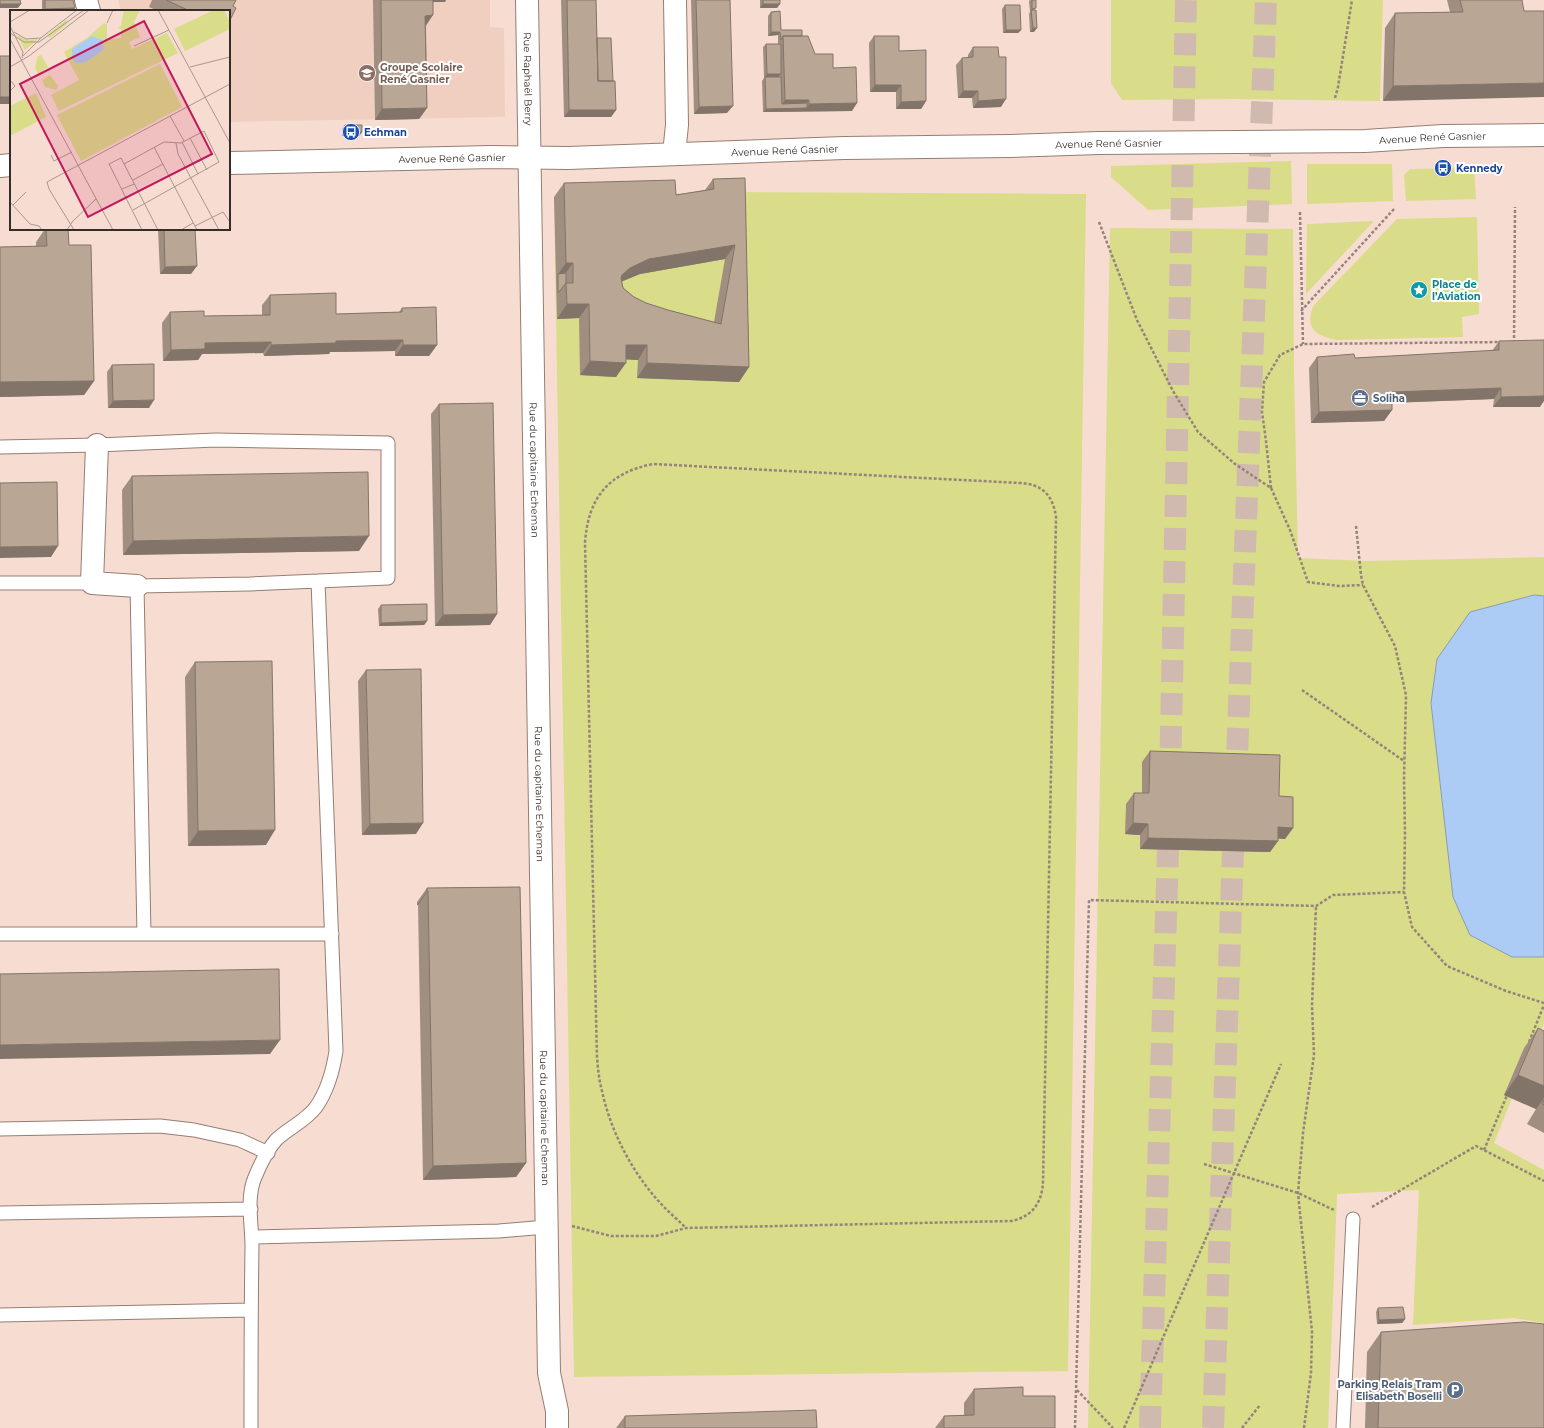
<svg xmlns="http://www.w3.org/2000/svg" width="1544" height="1428" font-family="Montserrat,sans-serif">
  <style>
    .built { fill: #f1cfc0 }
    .green { fill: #d9dc89 }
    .water { fill: #acccf5; stroke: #899cb8 }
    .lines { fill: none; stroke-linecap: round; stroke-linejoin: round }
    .motorway-tunnel { stroke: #d0baaf; stroke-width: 22; stroke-dasharray: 22 11; stroke-linecap: butt }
    .service-casing { stroke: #957d72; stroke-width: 15 }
    .minor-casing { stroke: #957d72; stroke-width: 24 }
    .secondary-casing { stroke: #957d72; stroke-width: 24 }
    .path { stroke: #95847b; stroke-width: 2.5; stroke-dasharray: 3 2; stroke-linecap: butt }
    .service { stroke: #fff; stroke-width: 13 }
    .minor { stroke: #fff; stroke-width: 22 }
    .secondary { stroke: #fff; stroke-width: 22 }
    .wall { fill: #a08f80; fill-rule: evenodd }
    .shaded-wall { fill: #827468 }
    .building { fill: #baa695; stroke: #827468; fill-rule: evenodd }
    .labels { text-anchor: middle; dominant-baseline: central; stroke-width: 4; stroke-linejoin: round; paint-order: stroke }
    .education-label { font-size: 10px; font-weight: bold; fill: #785e54; stroke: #fff; text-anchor: start }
    .street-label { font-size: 10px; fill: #362d28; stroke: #fff }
    .transit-label { font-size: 10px; font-weight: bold; fill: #164399; stroke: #fff; text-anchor: start }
    .culture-label { font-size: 10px; font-weight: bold; fill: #0d838f; stroke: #fff; text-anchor: start }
    .service-label { font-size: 10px; font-weight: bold; fill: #4e5e75; stroke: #fff; text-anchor: start }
    .inset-road { fill: none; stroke: #aa978d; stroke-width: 1 }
    .view { fill: #c2185b; fill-opacity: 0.15; stroke: #c2185b; stroke-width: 2 }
    .inset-edge { fill: none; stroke: #362d28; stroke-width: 2 }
  </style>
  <rect width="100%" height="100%" fill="#f7ddd1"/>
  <path class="built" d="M118,0H490V27L504,28L505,117L229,122V11H121Z"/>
  <path class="green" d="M1111,0H1383L1380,101L1235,99L1122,100L1111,83Z
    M1291,161L1292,204L1148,210L1111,177V166Z
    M1307,164H1392L1393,201L1307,204Z
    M1474,168L1476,199L1406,201L1404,175L1410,169Z
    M735,192L1086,194L1068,1371L574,1377L554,197Z
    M1477,217L1479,314L1462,317L1463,337L1338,340C1317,337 1303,328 1314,305L1397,219Z
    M1374,221L1306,294L1307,224Z
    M1110,228L1293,229L1294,369L1298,558L1368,561L1544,557V1023L1534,1053L1524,1048L1504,1095L1512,1098L1494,1143L1544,1170V1323L1514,1318L1413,1325L1419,1190L1337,1194L1328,1428H1088Z"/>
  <path class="water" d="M1534,595L1544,596V957H1512L1470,935L1453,897L1431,703L1437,659L1470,612Z"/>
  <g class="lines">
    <path class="motorway-tunnel" d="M1170,781L1186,0
      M1236,783L1266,0
      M1150,1428L1169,819
      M1213,1428L1234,822"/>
    <defs>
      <path id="service" d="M0,447L97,445L216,440L388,443V578L250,584L137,586L144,934
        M0,583H92
        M0,934H332
        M0,1129L160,1126L194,1130L240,1140L268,1153
        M0,1213L251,1209
        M252,1237L499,1231L546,1227
        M0,1315L251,1310
        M251,1428C251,1367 251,1307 252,1246C252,1224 246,1198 255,1177C260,1165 267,1150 276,1140C288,1128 306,1121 316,1107C328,1090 333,1071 336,1051L318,581
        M1343,1428L1353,1219"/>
      <g id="minor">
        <path d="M86,0L89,11"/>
        <path id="s1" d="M527,0L549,1373L557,1411V1428"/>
        <path d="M674,154L677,125L675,0"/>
        <path d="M97,445L92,583L137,586"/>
      </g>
      <g id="secondary">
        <path id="s2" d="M229,163L491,157L568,158L844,148L1010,146L1099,143L1365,141L1443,136L1544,135"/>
        <path d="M0,166L11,165"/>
      </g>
    </defs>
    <use href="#service" class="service-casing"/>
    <use href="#minor" class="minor-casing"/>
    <use href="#secondary" class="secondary-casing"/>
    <path class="path" d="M1335,98L1338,87L1352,0
      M1300,212L1303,344
      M1099,222L1137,320L1173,391L1198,432L1235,464L1271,488L1290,530L1308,582L1339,586L1363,585
      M1301,311L1394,209
      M1514,343L1515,207
      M1271,488L1266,441L1262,412L1264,382L1280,355L1303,344L1502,342
      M1356,526L1361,575L1363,585L1395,646L1406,695L1404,779L1405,835L1404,892L1412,927L1447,966L1506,991L1544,1003
      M1302,690L1404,761
      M1529,1042L1544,1005
      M1484,1150L1508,1093
      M1204,1164L1298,1193L1334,1210
      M1372,1207L1476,1146L1544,1181
      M572,1226L611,1236H656L686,1228L1011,1221C1032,1217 1042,1203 1043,1182L1056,517C1053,495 1042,484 1020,483L653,464C608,473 588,498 585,543L597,1058C598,1069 599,1080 602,1091C611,1133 634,1176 664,1207C671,1214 679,1221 686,1228
      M1077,1390L1113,1428
      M1075,1428L1089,900L1316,906L1333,895L1404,892
      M1124,1428L1281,1064
      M1242,1428L1260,1405
      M1304,1428L1311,1373L1312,1332L1298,1193L1303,1133L1314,1055L1312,1006L1316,906"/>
    <use href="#service" class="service"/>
    <use href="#minor" class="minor"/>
    <use href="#secondary" class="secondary"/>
  </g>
  <path class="wall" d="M42,0H73V11H42Z
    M152,0H236L233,6L229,11H158L149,7Z
    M373,0H446L445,2H433V15L426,26L427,108L419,119L375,120Z
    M561,0H596L597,38L613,81L616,110L611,117H564Z
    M691,0H730L727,113L694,114Z
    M760,0H780L777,8H760Z
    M1030,0H1036L1034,10V32H1030L1029,14L1030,12L1029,1Z
    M1447,0H1522L1383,101L1385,28L1395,13L1450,12Z
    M1005,5L1021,30L1018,33H1003L1002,9Z
    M771,12L781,30L802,36L815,54L833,68L852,111L763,112L762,81L764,78L763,47L766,44H778V35L768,36V16Z
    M874,36L899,51L926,101L921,109H896V92H870L869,43Z
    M973,47L1001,107L973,108L972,98H958L956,65L962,58H968V55Z
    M345,125L362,132L359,136H342V129Z
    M745,178L749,367L739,382L637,378L638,360L626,359L616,377L580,375L579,318L557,319L554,197L564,183L676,195L705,190L713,179ZM725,259L714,322L668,310L646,303L634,297L623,288L621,282L640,274Z
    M45,229H68L69,245L94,381L84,395L0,397V247L36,246V242Z
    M158,229H195L191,274H160Z
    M270,295L336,314L399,312L402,308L437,345L429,356H395V351L330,352L329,354L264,356L263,353L202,354L198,360L163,361L162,323L170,312L204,316L262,315V305Z
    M1499,341L1540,407H1493L1494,399L1392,403V410L1384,421L1311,423L1309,368L1317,357L1355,358L1492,351Z
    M112,365L149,408H108L107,372Z
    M439,404L497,614L490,625L435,626L431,414Z
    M132,476L359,551L123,555L122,490Z
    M381,605L427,621L424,625L379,626L378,609Z
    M195,662L266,845L188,846L185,677Z
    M366,670L416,834L362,835L358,681Z
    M1150,751L1279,796L1293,828L1285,839L1278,838V841L1270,852L1140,849V835L1125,834L1126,804L1134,793H1142V762Z
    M520,887L526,1163L516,1177L423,1180L418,905H417V902L427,888Z
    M1538,1028L1544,1031V1133L1527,1124L1536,1109L1504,1095L1524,1048Z
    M1378,1308L1405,1319L1402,1323L1377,1324L1376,1312Z
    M1381,1332L1544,1428H1365L1367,1352Z
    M974,1389L1023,1396L1055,1428H935L944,1416L964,1415V1403Z
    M625,1416L817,1428H616Z"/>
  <path class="shaded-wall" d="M426,0H446L445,2H425Z
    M0,4H21L18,8H0Z
    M763,4H780L777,8H760Z
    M75,8L73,11H43L45,9Z
    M433,15L425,26V16Z
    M1033,28H1037L1034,32H1030Z
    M1006,30H1021L1018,33H1003Z
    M771,32H780L778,35L768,36Z
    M767,74H781L778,77H765Z
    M1544,83V97L1383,101L1393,86Z
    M875,85H901L896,92H870Z
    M963,91H978L972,98H958Z
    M0,97H11V104H0Z
    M1006,99L1001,107L973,108L978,101Z
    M785,100H809L804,107H780Z
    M926,101L921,109H896L901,102Z
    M857,103L852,111L763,112L766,109L807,108L809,104Z
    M733,106L727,113L694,114L699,107Z
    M427,108L419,119L375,120L382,109Z
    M569,110H616L611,117H564Z
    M344,132H362L359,136H342Z
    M735,245L725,259L640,274L620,282L622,275L630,268L649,259Z
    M566,263H573L563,277L558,274Z
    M197,266L191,274H160L165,267Z
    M567,304H589L579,318L557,319Z
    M403,340L395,351L330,352L329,354L264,356L271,345L336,341Z
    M271,342L263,353L202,354L198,360L163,361L171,350L205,343Z
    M403,345H437L429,356H395Z
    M626,345H647L638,360L616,359Z
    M590,361L626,363L616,377L580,375Z
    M647,363L749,367L739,382L637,378Z
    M94,381L84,395L0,397V382Z
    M1501,388L1494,399L1385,403L1392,392Z
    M1544,393V401L1540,407H1493L1501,397Z
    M154,400L149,408H108L113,401Z
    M1392,410L1384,421L1311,423L1319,412Z
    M369,536L359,551L123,555L133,541Z
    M58,546L51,557L0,558V547Z
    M497,614L490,625L435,626L443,615Z
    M427,621L424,625L379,626L381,623Z
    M423,823L416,834L362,835L370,824Z
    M1133,823L1148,824L1140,835L1125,834Z
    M1278,827L1293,828L1285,839L1270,838Z
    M275,830L266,845L188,846L198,831Z
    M1148,838L1278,841L1270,852L1140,849Z
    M427,891H428L418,905H417Z
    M280,1040L270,1054L0,1059V1045Z
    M1518,1075L1544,1086V1098L1536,1109L1504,1095Z
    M526,1163L516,1177L423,1180L433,1166Z
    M1405,1319L1402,1323L1377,1324L1379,1320Z"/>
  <path class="building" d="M0,0H20L21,4H0Z
    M45,0H73L75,8L45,9Z
    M166,0H236L233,6L236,8L229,22V11H190Z
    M381,0H433V15L425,16L427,108L382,109Z
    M567,0H596L598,81H615L616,110H569Z
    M696,0H730L733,106L699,107Z
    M763,0H780V4H763Z
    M1032,0H1036V8L1032,9Z
    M1460,0H1522L1524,11H1544V83L1393,86L1395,13L1463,12Z
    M1005,5H1020L1021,30H1006Z
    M1031,10H1036L1037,28H1033Z
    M780,11L781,30H802V36H783L781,40L780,32H771V12Z
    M783,36H808L815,54H833V68L856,67L857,103L809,104V100H785Z
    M874,36H899V51L926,50V101L901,102V85H875Z
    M597,38H611L613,81H598Z
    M766,44H781V74H767Z
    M973,47H998L999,57H1006V99L978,101V91H963L962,58L973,57Z
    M0,56H11V97H0Z
    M765,77H781L782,104L807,103V108L766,109Z
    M345,125H362V132H344Z
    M745,178L749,367L647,363V345H626V363L590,361L589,304H567L566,283H573V263H566L564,183L675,180L676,195L714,189L713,179ZM735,245L721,324L668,310L646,303L634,297L623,288L621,278L622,275L630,268L649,259Z
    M46,229H68L69,245H91L94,381L0,382V247L47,246Z
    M164,229H195L197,266L165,267Z
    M566,273V283L558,293V274Z
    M336,293V314L402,312V308L436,307L437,345H403V340L336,341V343L271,345V342L205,343V349L171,350L170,312L204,311V316L270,315V295Z
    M1544,340V396L1501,397V388L1392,392V410L1319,412L1317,357L1354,354L1355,358L1499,350V341Z
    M154,364V400L113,401L112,365Z
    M493,403L497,614L443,615L439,404Z
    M368,472L369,536L133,541L132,476Z
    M57,482L58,546L0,547V483Z
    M427,604V621L381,623V605Z
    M272,661L275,830L198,831L195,662Z
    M421,669L423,823L370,824L366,670Z
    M1150,751L1280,755L1279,796L1293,797V828L1278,827V841L1148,838V824L1133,823L1134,793H1149Z
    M520,887L526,1163L433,1166L428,891H427V888Z
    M279,969L280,1040L0,1045V974Z
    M1538,1028L1544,1031V1086L1518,1075Z
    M1544,1100V1105L1542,1104Z
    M1403,1307L1405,1319L1379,1320L1378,1308Z
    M1524,1322L1544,1324V1428H1378L1381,1332Z
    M1023,1387V1396H1055V1428H944V1416L974,1415V1389Z
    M816,1410L817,1428H625V1416Z"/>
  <defs>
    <symbol id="school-disc" viewBox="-11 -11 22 22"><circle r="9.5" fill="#8d6e63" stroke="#fff"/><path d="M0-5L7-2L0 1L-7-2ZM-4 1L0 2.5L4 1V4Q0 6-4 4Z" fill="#fff"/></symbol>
    <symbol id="bus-disc" viewBox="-11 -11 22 22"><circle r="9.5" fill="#1a4fb4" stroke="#fff"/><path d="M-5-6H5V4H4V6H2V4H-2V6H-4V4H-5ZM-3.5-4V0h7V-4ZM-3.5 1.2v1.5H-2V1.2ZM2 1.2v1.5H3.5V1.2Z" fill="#fff"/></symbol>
    <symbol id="sight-disc" viewBox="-11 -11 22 22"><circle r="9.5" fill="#0f9aa8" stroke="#fff"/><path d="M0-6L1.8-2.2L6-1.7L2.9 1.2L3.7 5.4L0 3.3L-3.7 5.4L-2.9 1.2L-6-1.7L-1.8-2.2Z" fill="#fff"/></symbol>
    <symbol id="office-disc" viewBox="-11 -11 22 22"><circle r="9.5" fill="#5c6f8a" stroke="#fff"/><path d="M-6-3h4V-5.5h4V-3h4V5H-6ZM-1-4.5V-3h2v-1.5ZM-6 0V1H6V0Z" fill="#fff"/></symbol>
    <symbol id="parking-disc" viewBox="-11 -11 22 22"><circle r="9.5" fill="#5c6f8a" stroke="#fff"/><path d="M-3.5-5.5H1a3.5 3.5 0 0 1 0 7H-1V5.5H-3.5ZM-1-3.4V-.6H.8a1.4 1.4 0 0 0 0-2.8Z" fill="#fff"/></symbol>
  </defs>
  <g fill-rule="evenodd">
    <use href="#school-disc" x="357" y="63" width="20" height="20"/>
    <use href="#bus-disc" x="341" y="122" width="20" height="20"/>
    <use href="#bus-disc" x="1433" y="158" width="20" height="20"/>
    <use href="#sight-disc" x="1409" y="280" width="20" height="20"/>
    <use href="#office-disc" x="1350" y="388" width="20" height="20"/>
    <use href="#parking-disc" x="1445" y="1380" width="20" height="20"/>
  </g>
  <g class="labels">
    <g class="education-label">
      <text x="380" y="67">Groupe Scolaire<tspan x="380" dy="12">René Gasnier</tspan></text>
    </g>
    <g class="street-label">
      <text stroke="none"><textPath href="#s1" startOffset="79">Rue Raphaël Berry</textPath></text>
      <text stroke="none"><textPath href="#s2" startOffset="1204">Avenue René Gasnier</textPath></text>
      <text stroke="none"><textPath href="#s2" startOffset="880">Avenue René Gasnier</textPath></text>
      <text stroke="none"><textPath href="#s2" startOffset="556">Avenue René Gasnier</textPath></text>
      <text stroke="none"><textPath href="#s2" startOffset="223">Avenue René Gasnier</textPath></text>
      <text stroke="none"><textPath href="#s1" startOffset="470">Rue du capitaine Echeman</textPath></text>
      <text stroke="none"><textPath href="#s1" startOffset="794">Rue du capitaine Echeman</textPath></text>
      <text stroke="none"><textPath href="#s1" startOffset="1118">Rue du capitaine Echeman</textPath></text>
    </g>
    <g class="transit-label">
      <text x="364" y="132">Echman</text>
      <text x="1456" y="168">Kennedy</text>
    </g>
    <g class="culture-label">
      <text x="1432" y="284">Place de<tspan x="1432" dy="12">l’Aviation</tspan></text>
    </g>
    <g class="service-label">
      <text x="1373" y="398">Soliha</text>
      <text x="1442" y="1384" text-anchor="end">Parking Relais Tram<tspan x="1442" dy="12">Elisabeth Boselli</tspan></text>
    </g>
  </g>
  <g transform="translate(10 10)">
    <rect width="220" height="220" fill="#f7ddd1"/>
    <path d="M114,0H130L124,12L130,27L119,32L122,39L157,23L168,43L49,101L41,85L69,70L54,42L77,28L94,13L97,14V29L111,28V19L107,18L111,16ZM204,0H214L220,12V19L175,41L164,19ZM56,10L58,13L40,28L37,25ZM7,25L17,30L28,29L15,40ZM31,45L38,57L28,64L25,57L28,46ZM150,54L172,97L71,151L47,105ZM40,65L48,76L47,80L35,77L32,70ZM26,83L36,107L0,126V96Z" fill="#d9dc89"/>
    <path d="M82,26L92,30L94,39L76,52L66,53L62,48V39Z" fill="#acccf5"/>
    <path class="inset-road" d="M148,0L220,133M0,12L20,0M97,13L103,0M0,16L13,42L12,48M4,22L16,29L31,28M0,23L14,32H29L74,0M0,29L103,220M124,36L159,20M13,46L32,27L67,0M0,57L19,46L79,0M180,57L220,47M0,70L5,76L0,81M160,106L174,131M180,128L197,160M172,132L188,164M166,133L168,144L209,220M144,137L187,220M41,145L44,151L62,142M114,154L154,132L171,133L194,121L209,152L123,200M123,170L153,154M112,179L124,174M0,192L20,214L29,216L32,220M3,195L16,182M185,216L213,202L220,212M57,220L62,212L86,189M64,220L39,179L37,172L220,74M132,220L99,154L111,148L148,220M171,220L183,213"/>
    <path class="view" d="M134,11L202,144L78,207L10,74Z"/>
    <rect width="220" height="220" class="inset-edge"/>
  </g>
</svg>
